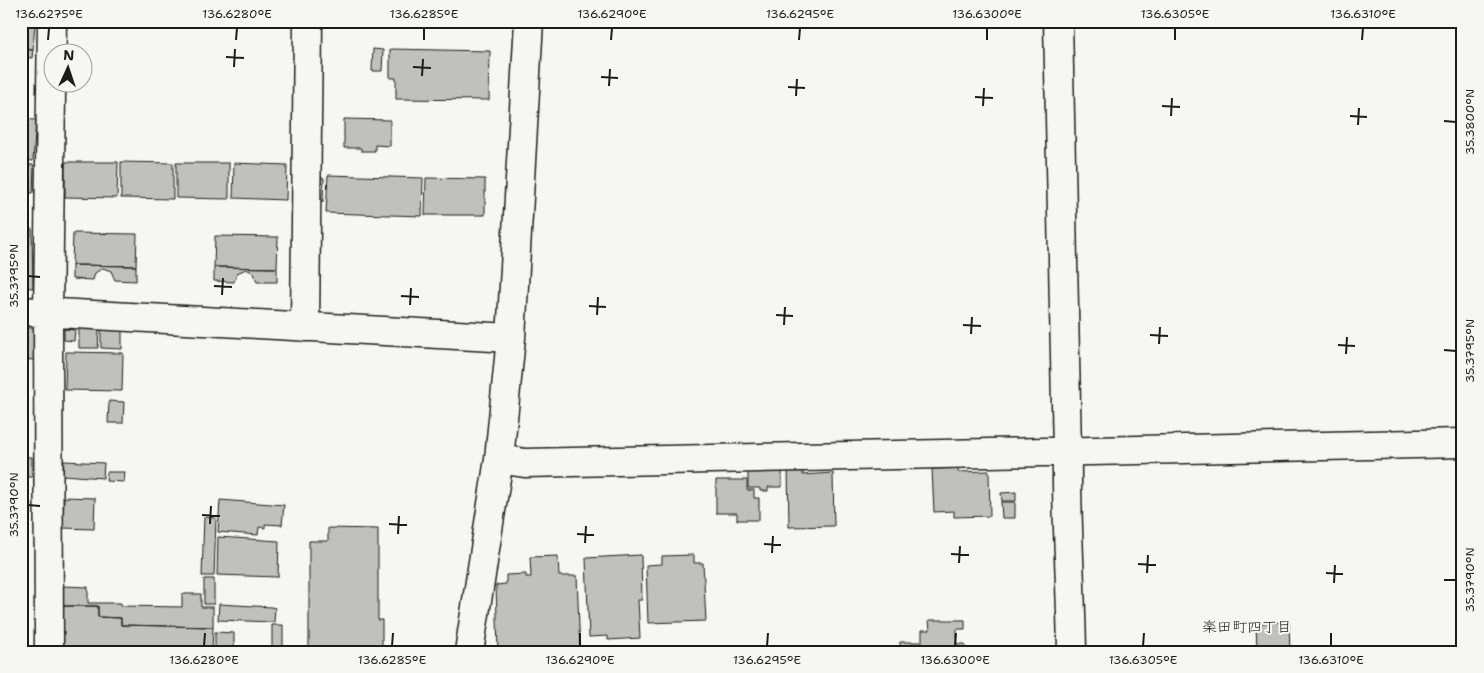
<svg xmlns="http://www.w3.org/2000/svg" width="1484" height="673" font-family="'Shantell Sans','Klee One',sans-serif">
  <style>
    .building { fill: #c0c0bd; stroke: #1c1c1c }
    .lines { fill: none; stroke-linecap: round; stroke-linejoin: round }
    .street-casing { stroke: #1c1c1c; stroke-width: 31 }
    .street { stroke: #f6f6f2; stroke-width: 28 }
    .ticks { fill: none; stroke: #1c1c1c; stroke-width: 2 }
    .labels { text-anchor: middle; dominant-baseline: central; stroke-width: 4; stroke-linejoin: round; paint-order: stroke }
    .neighbourhood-label { font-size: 15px; fill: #1c1c1c; stroke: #f6f6f2 }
    .neatline { fill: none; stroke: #1c1c1c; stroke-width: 2 }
    .ticks-label { font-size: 12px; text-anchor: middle; fill: #1c1c1c }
  </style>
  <rect width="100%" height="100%" fill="#f6f6f2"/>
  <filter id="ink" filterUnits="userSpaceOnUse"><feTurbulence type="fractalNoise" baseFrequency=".02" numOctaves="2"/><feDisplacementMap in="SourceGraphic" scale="10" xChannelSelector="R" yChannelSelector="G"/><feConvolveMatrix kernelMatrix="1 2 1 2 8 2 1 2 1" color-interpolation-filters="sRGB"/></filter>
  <g filter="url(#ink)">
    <path class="building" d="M21,21H33L32,24H35L33,50L21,49Z
      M21,49L33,50L32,58L21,57Z
      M373,49L383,50L382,71H372Z
      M390,49L490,51L489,100L396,99V78H390Z
      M21,119L36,120L33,161L21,160Z
      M344,119L390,120V146L375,145V151H361V148H344Z
      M65,162H118L117,198L65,197Z
      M121,162L173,163V199L121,198Z
      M176,163H229V199L176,198Z
      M234,163L287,165L286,200L233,198Z
      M21,164L34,165L33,193L21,192Z
      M328,175L423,178L422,216L326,213Z
      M313,177L324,178L323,202H313Z
      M426,178L485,179V215H425Z
      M21,229H32L33,288L21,287Z
      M73,233L137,234L136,266L72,265Z
      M215,236L278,237L277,268L214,267Z
      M72,265L136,266V281L115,280L111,271L103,268L95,273L93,280L72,279Z
      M214,267L277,268V282H257L254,273L246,269L237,273L234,282L214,281Z
      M79,326L99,327L98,348H79Z
      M101,326L122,327V349L101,348Z
      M21,328H35L34,360L21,359Z
      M64,329L75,330L74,341L64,340Z
      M66,352L123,353L122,391L65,390Z
      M109,401L124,402L123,423H108Z
      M21,457H32V477H21Z
      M64,461L104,463L103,478L63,475Z
      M788,466H803V475L833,473L834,526L789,527Z
      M748,467H782V487H768V491H760V488H748Z
      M958,468V472L989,471L990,516L954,517V511L934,512L932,469Z
      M107,472H125L124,482L106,481Z
      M716,480H747V490H754V498H759V520H737V513H716Z
      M1016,492V501H1002L1001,493Z
      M64,497L95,498L94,529L63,528Z
      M220,500L284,505L282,525L265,524V528L259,527L258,535L218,532Z
      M1001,502H1015V518H1002Z
      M204,517L216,518L214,576H202Z
      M328,528L378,529V620H382V646L376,647V652H309V541H328Z
      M218,537L279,541L278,577L217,575Z
      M641,555L642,600H638L640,638L608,640V636L589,637L586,558Z
      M694,555V563H703L706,621L648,623L646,565L662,564V556Z
      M558,556L559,576H577L580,652H498L496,585L506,584V575L526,574V577H531L530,557Z
      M204,579H214V604H204Z
      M62,586L88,587V603H121V606L182,607V594H201V607H213V627L121,625V618L98,617V606H62Z
      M219,604L271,607L275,608L274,622L218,620Z
      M62,606H98V617L121,618V625L213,627L212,652H61Z
      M929,620H965V629H957V644H965V652H900V642H922V630H930Z
      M1289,622L1290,652H1257L1256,623Z
      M272,625H283V647H272Z
      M215,632L234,633V652H215Z"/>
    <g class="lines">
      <defs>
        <path id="street" d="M1058,21L1067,452C1066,519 1071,585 1072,652
          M21,311L511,338
          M305,327L308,21
          M499,459L525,463L1463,443
          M49,652L48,313L52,21
          M469,652L499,459L511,338L529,21"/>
      </defs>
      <use href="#street" class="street-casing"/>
      <use href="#street" class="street"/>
    </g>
  </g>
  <path class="ticks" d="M48,40L49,28M236,40L237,28M424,40V28M611,40L612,28M799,40L800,28M987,40V28M1175,40V28M1362,40L1363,28M226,57L244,58M234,67L235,49M413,67L431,68M422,76L423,59M601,77L618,78M609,86L610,69M788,87L805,88M796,96L797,79M975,97L993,98M983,106L984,88M1162,106L1180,107M1171,116L1172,98M1350,116L1367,117M1444,121L1456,122M1358,125L1359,108M28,276L40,277M214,286L232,287M222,295L223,278M401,296L419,297M410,305L411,288M589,306L606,307M597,315L598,297M776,315L793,316M784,325L785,307M963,325L981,326M971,334L972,317M1150,335L1168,336M1159,344L1160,327M1338,345L1355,346M1444,350L1456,351M1346,354L1347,337M28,505L40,506M202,515L220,516M210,524L211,506M389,524L407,525M398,534L399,516M577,534L594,535M585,543L586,526M764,544L781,545M772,553L773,536M951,554L969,555M959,563L960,546M1138,564L1156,565M1147,573L1148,555M1326,573L1343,574M1444,580H1456M1334,583L1335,565M204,646L205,633M392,646L393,633M580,646V633M767,646L768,633M955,646L956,633M1143,646L1144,633M1331,646V633"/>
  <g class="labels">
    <g class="neighbourhood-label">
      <text x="1247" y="627">楽田町四丁目</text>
    </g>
  </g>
  <rect width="1484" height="673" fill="none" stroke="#f6f6f2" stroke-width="55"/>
  <g transform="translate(68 68) rotate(3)"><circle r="24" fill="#f6f6f2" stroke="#9f9f9c"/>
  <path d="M0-4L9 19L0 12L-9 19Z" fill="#1c1c1c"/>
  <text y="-8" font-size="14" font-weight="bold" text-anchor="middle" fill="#1c1c1c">N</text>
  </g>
  <rect x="28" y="28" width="1428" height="618" class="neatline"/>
  <g class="ticks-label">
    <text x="49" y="18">136.6275°E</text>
    <text x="237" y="18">136.6280°E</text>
    <text x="424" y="18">136.6285°E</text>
    <text x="612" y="18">136.6290°E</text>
    <text x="800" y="18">136.6295°E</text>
    <text x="987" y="18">136.6300°E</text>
    <text x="1175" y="18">136.6305°E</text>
    <text x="1363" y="18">136.6310°E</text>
    <text transform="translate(1470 122) rotate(-90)" y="4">35.3800°N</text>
    <text transform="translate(14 276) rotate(-90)" y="4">35.3795°N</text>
    <text transform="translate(1470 351) rotate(-90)" y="4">35.3795°N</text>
    <text transform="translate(14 505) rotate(-90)" y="4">35.3790°N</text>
    <text transform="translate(1470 580) rotate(-90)" y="4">35.3790°N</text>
    <text x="204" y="664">136.6280°E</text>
    <text x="392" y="664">136.6285°E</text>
    <text x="580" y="664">136.6290°E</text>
    <text x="767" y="664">136.6295°E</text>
    <text x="955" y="664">136.6300°E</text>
    <text x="1143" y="664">136.6305°E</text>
    <text x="1331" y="664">136.6310°E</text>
  </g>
</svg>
